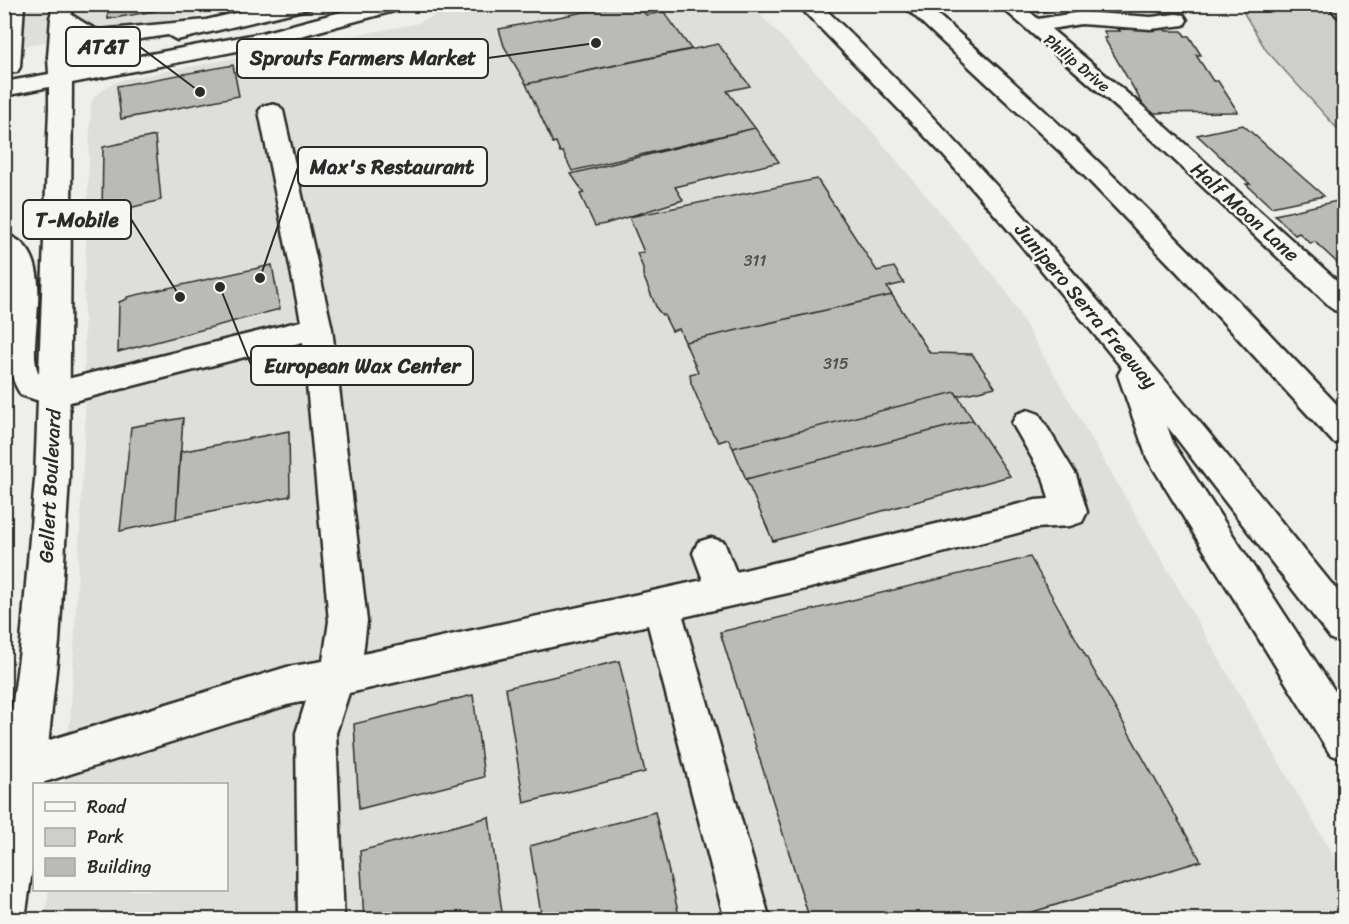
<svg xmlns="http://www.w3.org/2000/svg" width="1349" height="924" font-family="Sriracha,sans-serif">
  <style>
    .built { fill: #dededb }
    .green { fill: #cececa; stroke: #7c7c7a; stroke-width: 1.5 }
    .building { fill: #babab7; stroke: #2b2b2b; stroke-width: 1.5 }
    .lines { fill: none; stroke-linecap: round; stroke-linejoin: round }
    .minor-casing { stroke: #2b2b2b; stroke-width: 5 }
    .major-casing { stroke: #2b2b2b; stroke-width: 5 }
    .highway-casing { stroke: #2b2b2b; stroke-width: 5 }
    .minor { fill: #f6f6f2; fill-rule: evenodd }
    .major { fill: #f6f6f2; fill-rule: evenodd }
    .highway { fill: #f6f6f2; fill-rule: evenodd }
    .labels { text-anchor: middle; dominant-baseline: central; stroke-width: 5; stroke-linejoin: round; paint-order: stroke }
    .far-street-label { font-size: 16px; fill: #2b2b2b; stroke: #f6f6f2 }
    .number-label { font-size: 16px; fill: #4f4f4e }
    .street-label { font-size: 20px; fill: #2b2b2b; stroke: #f6f6f2 }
    .leader { fill: none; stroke: #2b2b2b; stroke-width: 2 }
    .callout-dot { fill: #2b2b2b; stroke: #f6f6f2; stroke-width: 2 }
    .callout { fill: #f6f6f2; stroke: #2b2b2b; stroke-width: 2 }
    .callout-label { font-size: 21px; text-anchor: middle; font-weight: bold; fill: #2b2b2b }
  </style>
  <rect width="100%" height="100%" fill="#eeeeea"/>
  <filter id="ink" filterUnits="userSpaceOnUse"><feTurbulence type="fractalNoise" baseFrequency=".0167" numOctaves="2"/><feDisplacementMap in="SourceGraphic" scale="12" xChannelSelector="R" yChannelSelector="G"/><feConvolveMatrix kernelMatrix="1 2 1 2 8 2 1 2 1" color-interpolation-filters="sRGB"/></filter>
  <g filter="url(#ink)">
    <path class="built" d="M459,4L751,5L870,129L1004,288L1344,874V920H44L49,890H226V784H64L71,709L85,425L84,300L91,103L94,97L110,85L124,79L415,24Z
      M5,5H259L5,49Z"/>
    <path class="green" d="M1239,5H1344V136L1266,50Z"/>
    <path class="building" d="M107,4H154L155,11L108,19Z
      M624,4H638L646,15L664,12L691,49L526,84L504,46L499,29Z
      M1026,4H1075L1038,13Z
      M1108,4H1175L1176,5L1171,14L1134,8L1133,11Z
      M1118,29H1164L1166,31H1182L1185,36H1189L1201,55H1196L1213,81H1218L1238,112L1151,113L1145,108L1104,38H1107L1104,31H1120Z
      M718,44L750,86L727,91L755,128L572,171L563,152H560L556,142L553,143L526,84Z
      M233,65L239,96L121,119L117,86Z
      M1243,125L1309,183L1324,196L1271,207L1246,184H1250L1197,135Z
      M755,128L779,162L675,187L683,200L605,224L595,226L580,194L584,193L571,174Z
      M155,136L161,200L102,215L103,147Z
      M817,179L877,271L894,267L904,283L887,287L892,295L685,342L679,329L672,331L664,315H662L657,309L643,275V268L637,253L644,252L629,217Z
      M1337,201L1344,207V269L1315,242L1310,243L1299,233L1295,235L1275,215Z
      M272,265L280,309L118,352L119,302L127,299V297Z
      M892,295L930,353L972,354L995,387L958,396L955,392L733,448L728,439L719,442L712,432L691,383L690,374L698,372L685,342Z
      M955,392L973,420L746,479L733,448Z
      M183,418L176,519L120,531L131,427Z
      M973,420L1010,476L773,541L746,479Z
      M289,431L290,496L176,519L180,452Z
      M1030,557L1201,861L1006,920H810L720,632Z
      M619,661L645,772L524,803L506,688Z
      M473,695L484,777L359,809L354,724Z
      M655,812L680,920H542L530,846Z
      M489,817L503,920H364L360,851Z"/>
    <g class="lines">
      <defs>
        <path id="minor" d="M4,4H24L20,67L17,72L4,73Z
          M52,4H72L70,57L67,62H51L48,57Z
          M998,4H1021L1038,19L1081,12L1151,17L1176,14L1184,15L1187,20L1184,25L1151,29L1081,24L1051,29L1154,116L1344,287V313L1334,310L1138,126Z
          M1328,4H1344V18L1337,16Z
          M271,104L279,106L283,111L332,329L367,621L363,654L703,580L693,553L698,542L711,538L724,542L736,572L1036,500L1049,499L1043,477L1012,423L1017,414L1028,410L1039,414L1076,475L1087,512L1082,522L1070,526L1036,528L810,588L683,617L770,920H725L648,625L349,693L336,733L344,920H298L296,733L306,701L287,705L4,795V754L287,667L323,661L329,621L303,342L55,406L21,395C0,364 11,322 10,285C10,275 6,267 4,258C3,250 4,242 4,234C68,252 18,354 42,378C46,381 50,381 55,382L301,321L259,111L263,106Z"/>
        <path id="major" d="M274,4H314L311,8L177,40L168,35C129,40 77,55 50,17L53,12C70,8 82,25 99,30L206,20Z
          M371,4H408L405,8L263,46L72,83L69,479L59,642L44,784H34V857L26,912L23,920H4V770L21,642L35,479L49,108V87L4,96V82L49,74L48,57L51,52H67L71,69L262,33Z"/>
        <path id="highway" d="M797,4H820C1012,188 1177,393 1344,599V644L1331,639L1167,426L1174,445L1344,705V760L1330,754L1147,458L1118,375L1122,368L1011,233L943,155Z
          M902,4H925C1074,131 1210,270 1344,412V446L1333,442L1178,273L1072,163Z"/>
      </defs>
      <use href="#minor" class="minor-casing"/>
      <use href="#major" class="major-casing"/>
      <use href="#highway" class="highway-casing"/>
      <use href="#minor" class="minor"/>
      <use href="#major" class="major"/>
      <use href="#highway" class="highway"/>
    </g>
  </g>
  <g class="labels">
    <g class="far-street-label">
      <text transform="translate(1077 63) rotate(40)">Philip Drive</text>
    </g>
    <g class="number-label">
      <text x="755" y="260">311</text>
      <text x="836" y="363">315</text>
    </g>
    <g class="street-label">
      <text transform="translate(1245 212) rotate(42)">Half Moon Lane</text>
      <text transform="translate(1086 306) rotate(50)">Junipero Serra Freeway</text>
      <text transform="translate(50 486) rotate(-87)">Gellert Boulevard</text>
    </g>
  </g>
  <path class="leader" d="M200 92L140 47M596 43L488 58M260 278L298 167M180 297L131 219M220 287L251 365"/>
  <g class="callout-dot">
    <circle cx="200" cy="92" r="6"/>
    <circle cx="596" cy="43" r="6"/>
    <circle cx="260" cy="278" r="6"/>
    <circle cx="180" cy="297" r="6"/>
    <circle cx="220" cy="287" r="6"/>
  </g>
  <g class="callout">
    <rect x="66" y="27" width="74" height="39" rx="6"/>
    <rect x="237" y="39" width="251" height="39" rx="6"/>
    <rect x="298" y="147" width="189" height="39" rx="6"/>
    <rect x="23" y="200" width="108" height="39" rx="6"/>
    <rect x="251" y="346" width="222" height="39" rx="6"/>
  </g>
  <g class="callout-label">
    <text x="103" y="54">AT&amp;T</text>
    <text x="363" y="65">Sprouts Farmers Market</text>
    <text x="392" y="174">Max's Restaurant</text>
    <text x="77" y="227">T-Mobile</text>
    <text x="362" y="373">European Wax Center</text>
  </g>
  <rect width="1349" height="924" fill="none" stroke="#f6f6f2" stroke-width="24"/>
  <rect x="12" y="12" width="1325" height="900" fill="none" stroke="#2b2b2b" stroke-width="2" filter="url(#ink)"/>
  <rect x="33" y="783" width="195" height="108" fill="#f6f6f2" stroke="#a5a5a2" stroke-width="1.5"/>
  <rect x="45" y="802" width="30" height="9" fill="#f6f6f2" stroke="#a5a5a2" stroke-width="1.5"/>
  <text x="87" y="813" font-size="18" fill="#2b2b2b">Road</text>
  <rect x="45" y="828" width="30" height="18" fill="#cececa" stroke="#a5a5a2" stroke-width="1.5"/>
  <text x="87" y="843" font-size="18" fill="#2b2b2b">Park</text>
  <rect x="45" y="858" width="30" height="18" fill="#babab7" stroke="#a5a5a2" stroke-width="1.5"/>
  <text x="87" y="873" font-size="18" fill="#2b2b2b">Building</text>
</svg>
